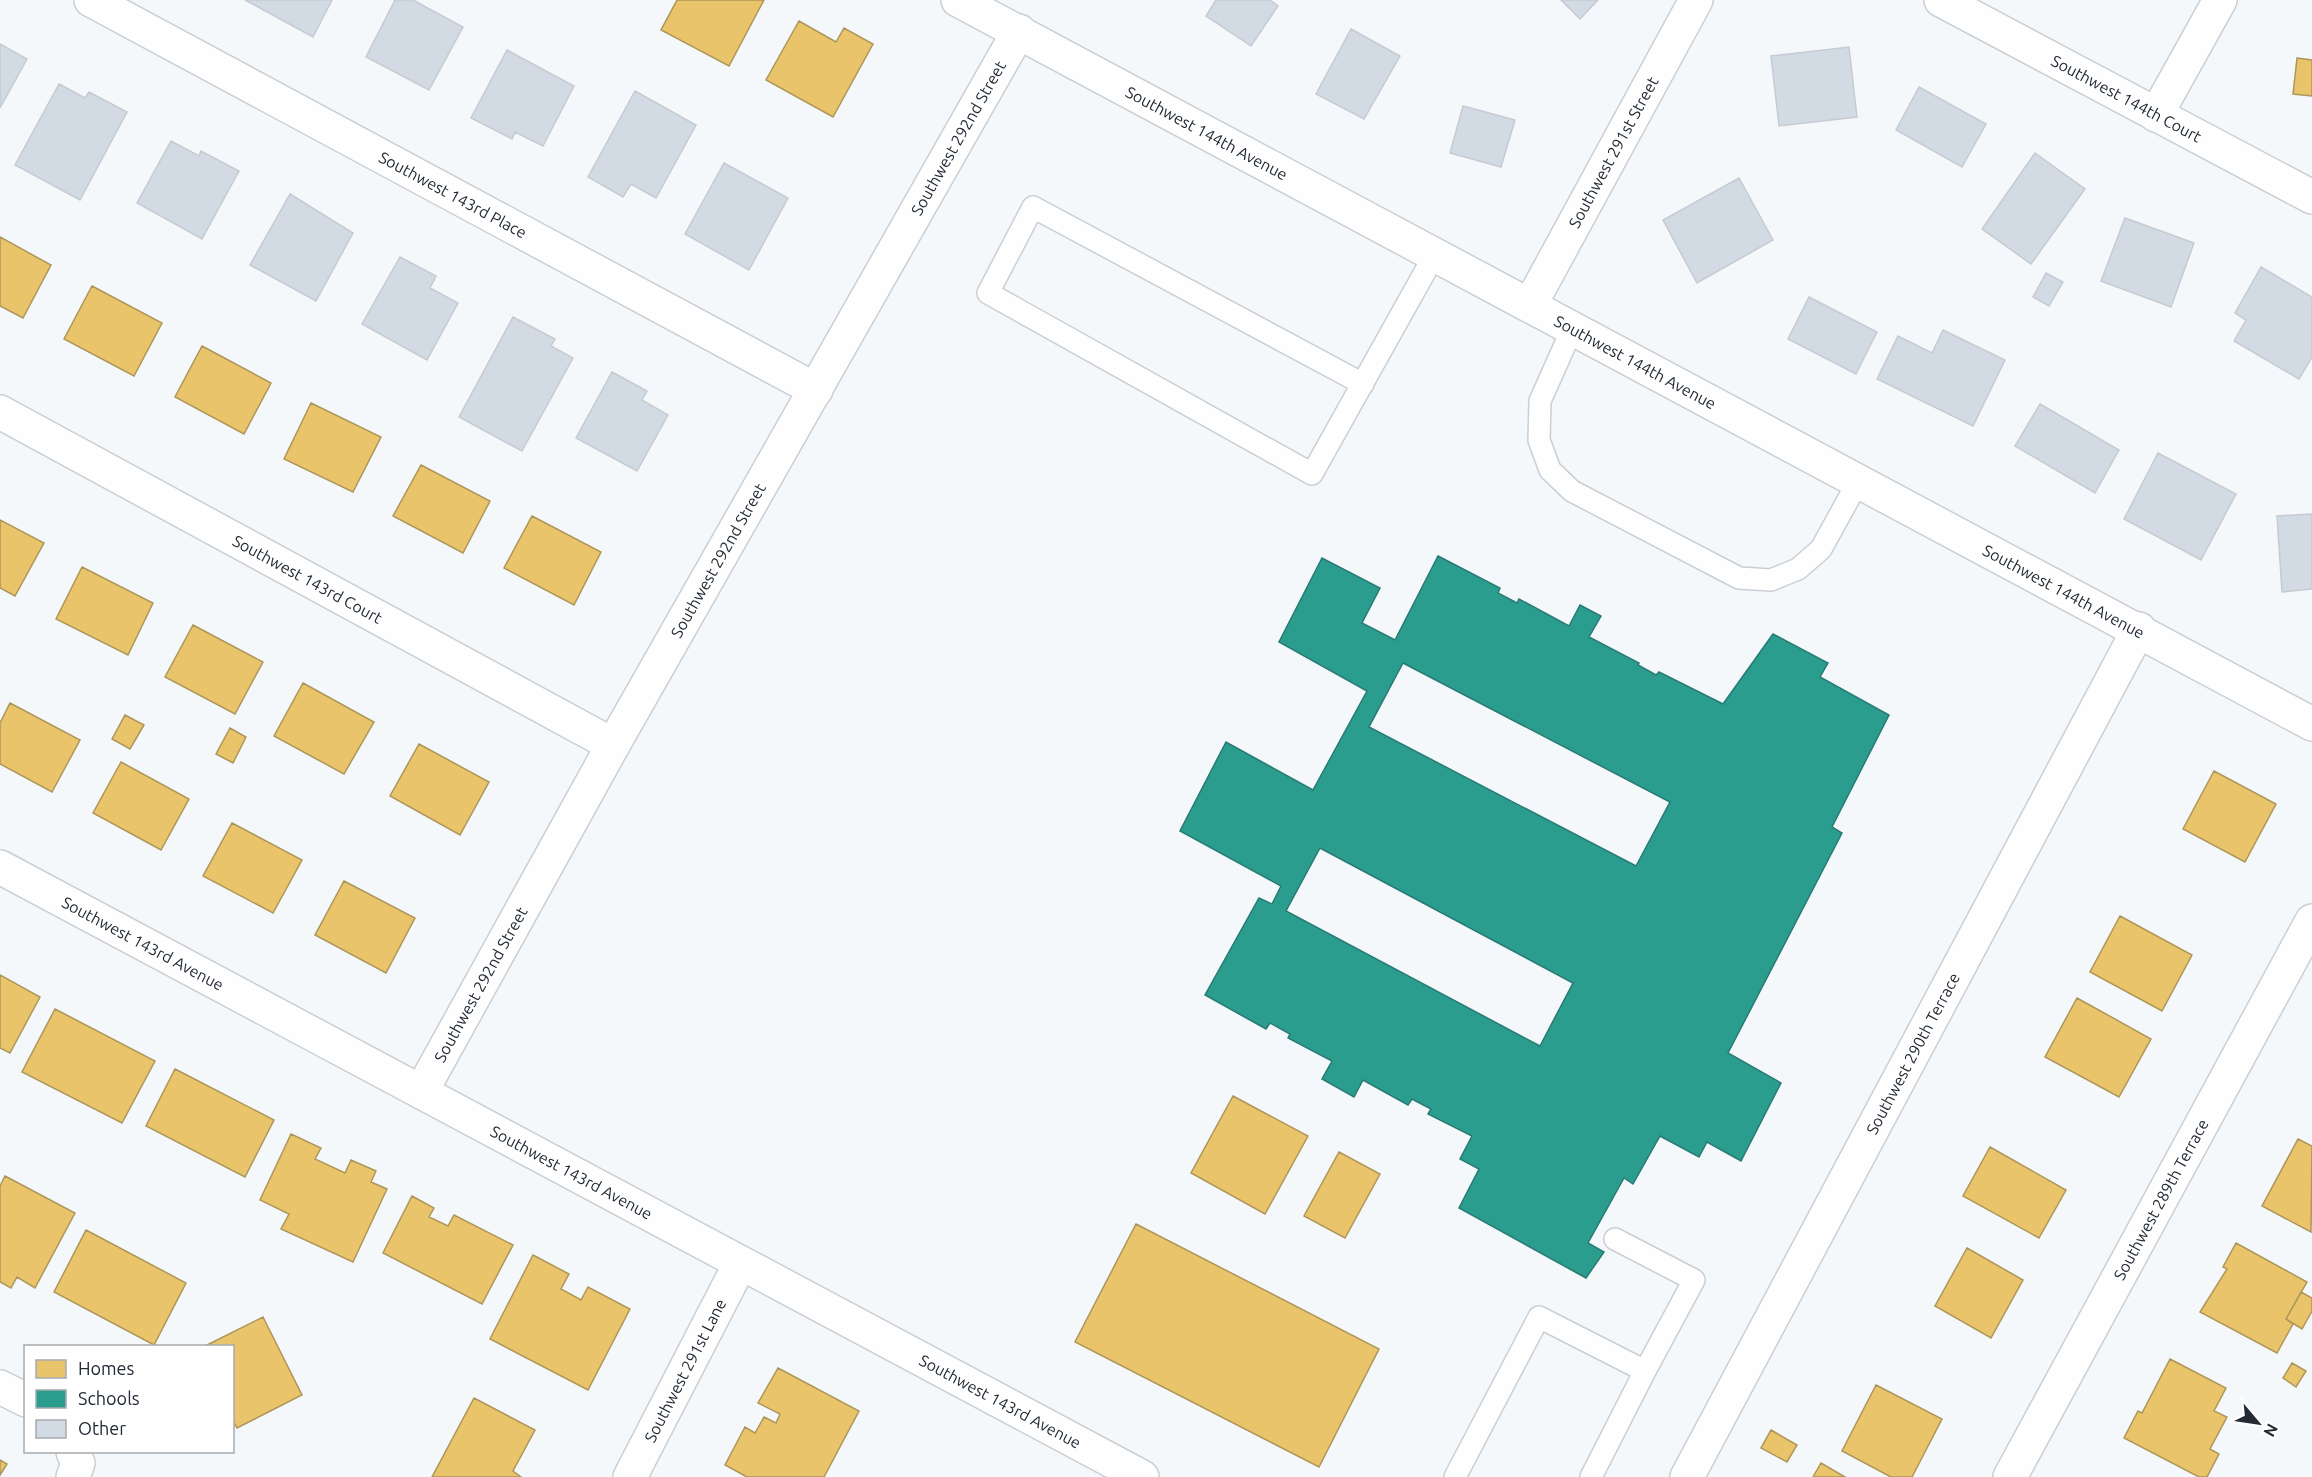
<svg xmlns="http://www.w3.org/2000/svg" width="2312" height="1477" font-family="Ubuntu,sans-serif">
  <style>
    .homes { fill: #e9c46a; stroke: #ad965a; stroke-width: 1.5 }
    .schools { fill: #2a9d8f; stroke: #287a74; stroke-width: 1.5; fill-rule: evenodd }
    .building { fill: #d2dae4; stroke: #c6cbd1; stroke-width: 1.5 }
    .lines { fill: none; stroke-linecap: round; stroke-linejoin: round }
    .lane-casing { stroke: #cacfd4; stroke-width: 24 }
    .street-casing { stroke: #cacfd4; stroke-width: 36 }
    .secondary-casing { stroke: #cacfd4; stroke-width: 36 }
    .lane { stroke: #fefefe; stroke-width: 21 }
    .street { stroke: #fefefe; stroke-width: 33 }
    .secondary { stroke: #fefefe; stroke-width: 33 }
    .labels { text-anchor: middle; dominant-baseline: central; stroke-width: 6; stroke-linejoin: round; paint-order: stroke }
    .street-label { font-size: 16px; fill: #222a34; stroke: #fff }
  </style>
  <rect width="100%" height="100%" fill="#f5f8fb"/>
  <path class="homes" d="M677,0H764L729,66L661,30Z
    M799,21L836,42L844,28L873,44L833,117L766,80Z
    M2297,58L2312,60V96L2293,94Z
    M0,237L51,265L23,318L0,306Z
    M92,286L162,323L134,376L64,339Z
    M202,346L271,383L244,434L175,397Z
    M311,403L381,437L353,492L284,459Z
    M421,465L490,501L463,553L393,516Z
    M532,516L601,552L574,605L504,568Z
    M0,520L44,543L15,596L0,588Z
    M82,567L153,603L128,655L56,619Z
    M193,625L263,662L235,714L165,677Z
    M303,683L374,722L344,774L274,736Z
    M10,703L80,740L52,792L0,764V723Z
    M125,715L144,725L130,749L112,739Z
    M230,728L246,737L233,763L216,754Z
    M419,744L489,782L460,835L390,796Z
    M121,762L189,799L161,850L93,813Z
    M2214,771L2276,804L2245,862L2183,829Z
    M232,823L302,860L273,913L203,876Z
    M344,881L415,918L386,973L315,935Z
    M2120,916L2192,955L2162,1011L2090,972Z
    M0,975L40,997L10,1053L0,1048Z
    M2077,998L2151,1039L2119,1097L2045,1057Z
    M55,1009L155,1061L122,1123L22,1072Z
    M175,1069L274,1120L245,1177L146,1126Z
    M1233,1096L1308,1136L1265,1214L1191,1173Z
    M291,1134L321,1148L315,1159L345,1173L351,1160L376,1171L371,1182L387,1189L353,1262L281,1229L289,1214L260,1200Z
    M2298,1139L2312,1146L2311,1232L2262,1206Z
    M1990,1147L2066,1190L2039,1238L1963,1196Z
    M1339,1152L1380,1174L1345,1238L1304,1216Z
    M5,1176L75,1213L35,1288L17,1277L11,1288L0,1282V1186Z
    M412,1196L434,1208L429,1217L448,1226L454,1215L513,1245L482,1304L383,1253Z
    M1136,1224L1379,1349L1319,1467L1075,1342Z
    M86,1230L186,1283L154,1345L54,1292Z
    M2236,1243L2307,1282L2286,1319L2293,1324L2277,1353L2200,1312L2227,1269L2223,1267Z
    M1967,1248L2023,1280L1991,1338L1935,1306Z
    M533,1255L569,1274L561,1289L581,1300L588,1287L630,1309L588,1390L490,1339Z
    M2301,1292L2312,1298V1311L2302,1329L2286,1319Z
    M263,1317L302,1395L237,1428L232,1419V1346H205Z
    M2170,1359L2226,1388L2214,1411L2227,1417L2210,1449L2219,1454L2207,1477H2199L2124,1438L2138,1411L2142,1413Z
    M2292,1363L2306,1371L2296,1387L2283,1378Z
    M778,1368L859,1411L824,1477H747L725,1465L745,1427L755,1433L764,1417L776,1423L780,1414L758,1403Z
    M1876,1385L1942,1419L1912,1477H1891L1842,1451Z
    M474,1398L535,1430L513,1471L521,1477H432Z
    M1771,1430L1797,1445L1787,1462L1761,1448Z
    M0,1460L7,1464L0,1475Z
    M1821,1463L1845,1477H1813Z"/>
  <path class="schools" d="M1438,556L1500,588L1498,593L1517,603L1519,599L1569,626L1580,605L1601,616L1589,637L1639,663L1638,665L1656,675L1659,672L1723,704L1773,634L1828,663L1820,677L1889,715L1832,827L1842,833L1728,1053L1781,1083L1741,1161L1707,1142L1699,1157L1660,1136L1633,1184L1624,1178L1588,1243L1604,1252L1586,1278L1459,1208L1479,1169L1460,1159L1472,1136L1428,1114L1431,1109L1412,1099L1408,1105L1363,1080L1354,1097L1322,1079L1332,1061L1288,1038L1290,1034L1270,1023L1266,1029L1205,995L1259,898L1272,904L1281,886L1180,831L1226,742L1313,790L1367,691L1279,642L1322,558L1380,588L1362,623L1395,640ZM1403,663L1670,802L1636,866L1369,727ZM1320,848L1573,983L1540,1046L1286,911Z"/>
  <path class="building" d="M245,0H332L313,37Z
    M395,0H413L463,27L429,90L366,57Z
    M1216,0H1270L1278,6L1251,46L1206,16Z
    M1561,0H1598L1580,19Z
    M1351,29L1400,56L1364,119L1316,94Z
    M0,44L27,59L0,108Z
    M1849,47L1857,117L1779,126L1771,56Z
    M507,50L574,86L543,146L515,132L512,139L471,118Z
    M59,84L85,98L89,92L127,112L80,200L15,165Z
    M1919,87L1986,124L1962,167L1896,130Z
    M635,91L696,125L656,198L631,184L623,197L588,177Z
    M1463,106L1515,120L1501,167L1450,153Z
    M171,141L199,156L201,151L239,171L202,239L137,203Z
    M2035,153L2085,189L2031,264L1982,229Z
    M724,163L788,198L749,270L685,234Z
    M1739,178L1773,240L1697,283L1663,220Z
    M290,194L353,233L316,301L250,265Z
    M2125,218L2194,243L2171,307L2101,281Z
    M400,257L436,276L430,288L458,303L427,360L362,324Z
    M2261,267L2312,297V357L2299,379L2234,341L2246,320L2235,313Z
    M2046,273L2063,282L2049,306L2033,297Z
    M1809,297L1877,332L1856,374L1788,339Z
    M513,317L555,339L551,346L573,358L522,451L459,417Z
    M1943,330L2005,360L1973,426L1877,379L1898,336L1932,353Z
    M612,372L647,391L642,400L668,415L637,471L576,438Z
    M2040,404L2119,450L2095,493L2015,446Z
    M2158,453L2236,494L2201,560L2124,519Z
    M2312,514V589L2282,592L2277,516Z"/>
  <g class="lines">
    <defs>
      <path id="lane" d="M1573,327L1540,401L1539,440L1550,470L1572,491L1739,578L1771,580L1798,569L1821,549L1859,480
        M1363,384L1033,207L988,293L1312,474L1435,254
        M1615,1239L1694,1280L1645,1371
        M1455,1477L1539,1317L1645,1371L1591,1477"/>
      <g id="street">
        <path id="s1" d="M91,0L816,390"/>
        <path id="s2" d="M1941,0L2312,197"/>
        <path d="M2156,115L2220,0"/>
        <path id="s3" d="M1530,305L1696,0"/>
        <path id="s4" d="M0,412L613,745"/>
        <path id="s5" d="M0,867L1142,1477"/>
        <path id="s6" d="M421,1092L613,745L1019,31"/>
        <path d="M0,1387L26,1400"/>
        <path d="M73,1477L78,1463L73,1452"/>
        <path id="s7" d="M630,1477L740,1264"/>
        <path id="s8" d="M1687,1477L2139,629"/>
        <path id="s9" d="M2010,1477L2312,921"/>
      </g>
      <g id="secondary">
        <path id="s10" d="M958,0L2312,724"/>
      </g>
    </defs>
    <use href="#lane" class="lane-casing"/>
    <use href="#street" class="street-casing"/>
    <use href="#secondary" class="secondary-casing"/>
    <use href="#lane" class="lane"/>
    <use href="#street" class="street"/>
    <use href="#secondary" class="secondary"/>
  </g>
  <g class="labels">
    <g class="street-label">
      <text stroke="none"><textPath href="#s2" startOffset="210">Southwest 144th Court</textPath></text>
      <text stroke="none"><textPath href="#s10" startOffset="282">Southwest 144th Avenue</textPath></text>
      <text stroke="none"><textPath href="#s6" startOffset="1095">Southwest 292nd Street</textPath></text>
      <text stroke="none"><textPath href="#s3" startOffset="174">Southwest 291st Street</textPath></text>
      <text stroke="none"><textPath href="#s1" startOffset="411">Southwest 143rd Place</textPath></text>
      <text stroke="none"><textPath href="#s10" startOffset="768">Southwest 144th Avenue</textPath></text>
      <text stroke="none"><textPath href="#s6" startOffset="609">Southwest 292nd Street</textPath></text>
      <text stroke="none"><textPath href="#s4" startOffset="350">Southwest 143rd Court</textPath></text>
      <text stroke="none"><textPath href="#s10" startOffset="1254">Southwest 144th Avenue</textPath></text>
      <text stroke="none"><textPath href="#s5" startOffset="162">Southwest 143rd Avenue</textPath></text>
      <text stroke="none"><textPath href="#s6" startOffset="123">Southwest 292nd Street</textPath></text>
      <text stroke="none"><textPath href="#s8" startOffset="480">Southwest 290th Terrace</textPath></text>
      <text stroke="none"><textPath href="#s5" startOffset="648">Southwest 143rd Avenue</textPath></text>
      <text stroke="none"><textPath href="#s9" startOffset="316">Southwest 289th Terrace</textPath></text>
      <text stroke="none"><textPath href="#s7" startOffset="120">Southwest 291st Lane</textPath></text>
      <text stroke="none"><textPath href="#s5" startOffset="1134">Southwest 143rd Avenue</textPath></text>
    </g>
  </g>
  <rect x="24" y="1345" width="210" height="108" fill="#ffffff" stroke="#a7aaae" stroke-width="1.5"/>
  <rect x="36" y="1360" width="30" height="18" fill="#e9c46a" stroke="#a7aaae" stroke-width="1.5"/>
  <text x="78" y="1375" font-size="18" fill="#222a34">Homes</text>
  <rect x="36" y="1390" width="30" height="18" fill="#2a9d8f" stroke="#a7aaae" stroke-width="1.5"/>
  <text x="78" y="1405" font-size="18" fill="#222a34">Schools</text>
  <rect x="36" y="1420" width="30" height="18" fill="#d2dae4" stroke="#a7aaae" stroke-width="1.5"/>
  <text x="78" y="1435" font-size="18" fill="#222a34">Other</text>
  <g transform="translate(2258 1423) rotate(119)" stroke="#ffffff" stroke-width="4.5" paint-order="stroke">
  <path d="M0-4.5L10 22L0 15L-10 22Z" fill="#222a34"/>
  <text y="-9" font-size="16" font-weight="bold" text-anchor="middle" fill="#222a34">N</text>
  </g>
</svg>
